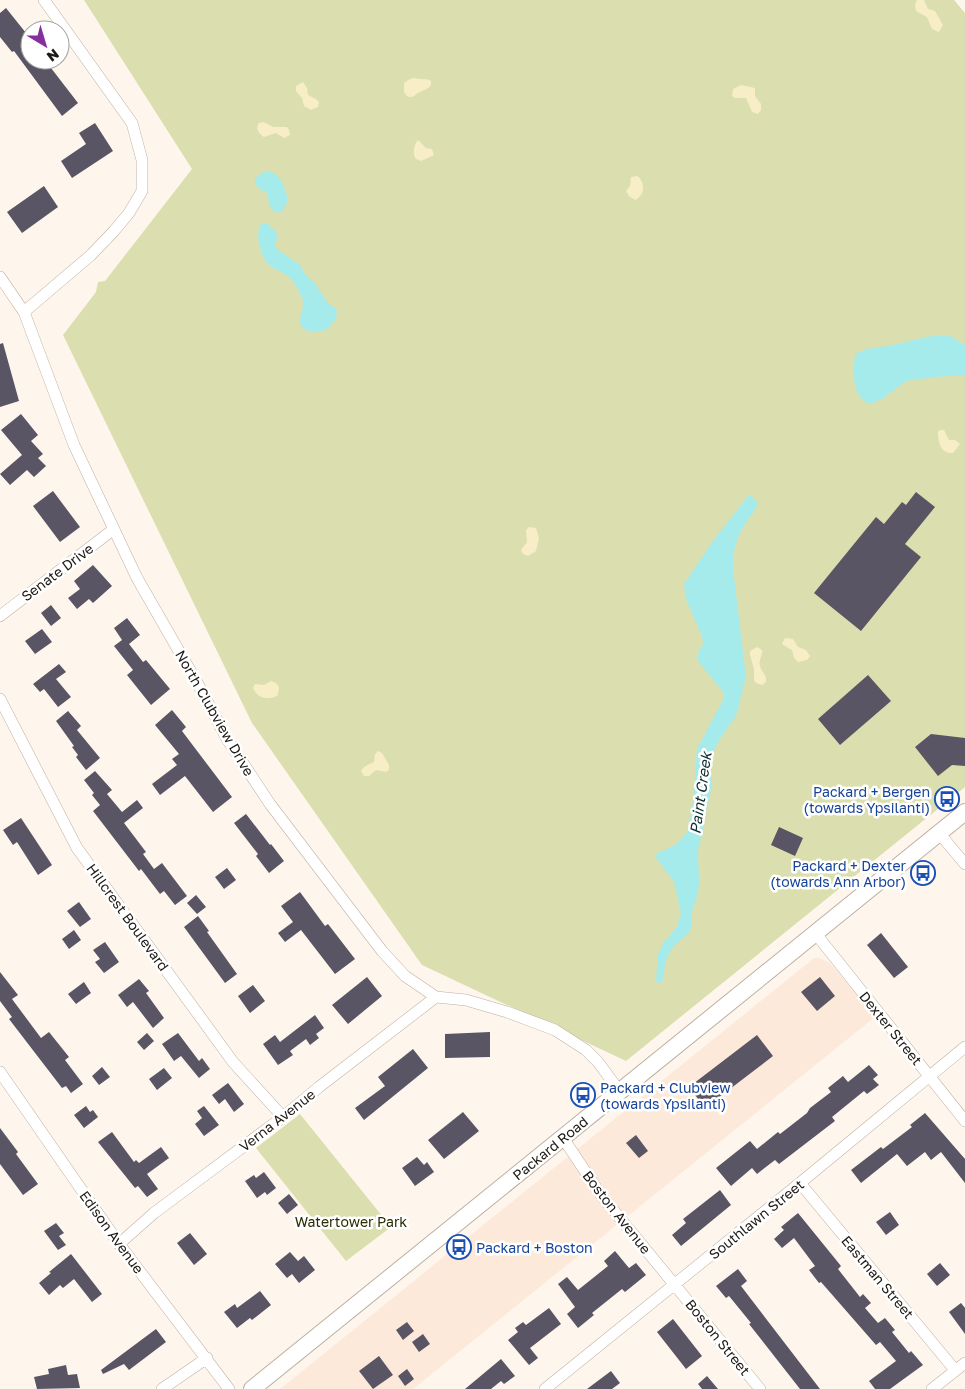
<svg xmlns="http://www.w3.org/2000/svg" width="965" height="1389" font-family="'Golos Text',sans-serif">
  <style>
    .commercial { fill: #fde9da }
    .green { fill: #dbdeae }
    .sand { fill: #f7eec8 }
    .water { fill: #a6ebec }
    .building { fill: #5a5564 }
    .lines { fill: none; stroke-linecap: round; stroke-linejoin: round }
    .minor-casing { stroke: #bdafa2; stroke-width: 12 }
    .secondary-casing { stroke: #bdafa2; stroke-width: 18 }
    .minor { stroke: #fff; stroke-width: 11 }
    .secondary { stroke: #fff; stroke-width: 16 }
    .labels { text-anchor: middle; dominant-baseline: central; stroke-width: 5; stroke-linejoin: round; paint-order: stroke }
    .street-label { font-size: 14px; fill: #1d1813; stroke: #fff }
    .transit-label { font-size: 14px; fill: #164399; stroke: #fff; text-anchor: end }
    .park-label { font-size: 14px; fill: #2b2c03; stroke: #fff }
    .water-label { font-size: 15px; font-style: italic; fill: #0d2f30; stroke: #fff }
  </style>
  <rect width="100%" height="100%" fill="#fef6ed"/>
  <path class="commercial" d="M814,958H819L830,963L875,1017L413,1389H280Z"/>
  <path class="green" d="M84,0H954L965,13V787L626,1061L422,965L252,723L63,335L96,292L98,282L105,281L192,169Z
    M300,1114L391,1227L346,1261L256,1148Z"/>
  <path class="sand" d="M917,0H924L928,9L935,11L943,25L939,32L932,29L927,17L916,11L915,5Z
    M415,78C421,80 427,78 431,81C432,89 425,89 418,93C416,94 414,97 411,97C407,97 406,95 404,92V83L410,79Z
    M303,82L307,88L308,95L316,99L319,102L318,107L311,110L304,106L302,98L296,91V86Z
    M741,85L755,88V96L761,104V110L758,114L752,112L746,98H735L732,96L733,89Z
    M264,122L273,127H287L289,130L290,135L284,138L276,133L264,137C259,134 255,128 259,123Z
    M418,140L426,148L432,149L434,155L421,161L416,159C412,154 414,144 418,140Z
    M637,176C646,182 645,196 635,200L629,196L626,191L630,186L631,177Z
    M941,430H944L949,440H955L960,444L953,453C940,454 938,441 938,431Z
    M529,527L536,528L539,538L536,551L528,556L523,554L521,550L527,542L526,530Z
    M785,638L793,639L798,647L806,650L810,656L807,660L798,662L794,658L792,650L782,644Z
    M757,647L762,650C763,656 758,660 760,666C762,673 767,675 766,682L762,685L756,683L754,680V669L750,655V651Z
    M271,681L276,683L279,687L278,695C269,701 258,699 253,688L255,684L264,685Z
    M378,751L382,753L389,765V770L386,772L376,770L369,776H364L361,771C364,765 369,765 374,762L375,754Z"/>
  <path class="water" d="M265,171C280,170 285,188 288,200L282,212C268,214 270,201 266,192L259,189L255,183V178Z
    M262,223L268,224L278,234L275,245L277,249L300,265L304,273L314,282L327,302L336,309L337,314L335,320L326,330C319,331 309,334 303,328C296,321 304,310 303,302C302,295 296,286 293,281C286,272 275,271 267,263C260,254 254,232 262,223Z
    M944,335L952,337L965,345V375L935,377L906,381L882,399L869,404C851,395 853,372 855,355C866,346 883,348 897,344C916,340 924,336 944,335Z
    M749,495L758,502V505C742,529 733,538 733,568L746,677L736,716L718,742L712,755L711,789L698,851L699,882L698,893L691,915L692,926C688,937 677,941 671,950C664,960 665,971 662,982L658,983L656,981L658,954L664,942L677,927L681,913L674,882L655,856L656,854L675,845L688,831L693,801L697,749L724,698V693L698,661V654L703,643L702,636L686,599L684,584L713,541Z"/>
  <path class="building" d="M6,8L30,38V60H62L51,68L78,103L62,116L14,51L12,52L0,37V13Z
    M95,123L113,151L72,178L61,161L86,144L79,133Z
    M44,186L58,207L22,233L7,212Z
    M3,343L19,401L0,407V344Z
    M21,414L38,435L31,441L43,454L38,458L46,466L34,477L27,470L10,485L0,474L22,455L1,430Z
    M53,491L80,527L60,542L33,506Z
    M916,492L935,507L905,544L921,557L861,631L814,593L876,517L884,524L902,502L906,505Z
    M93,565L112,586L93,603L89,599L77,609L68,598L80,589L74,581Z
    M51,605L61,618L51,626L41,613Z
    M127,618L140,635L129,644L143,662L146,660L170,689L151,705L127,675L133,670L114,646L122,640L114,628Z
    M42,629L52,642L35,654L25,641Z
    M59,664L66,672L56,679L71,697L58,707L44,689L40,692L33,684Z
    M868,675L891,701L840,745L818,719Z
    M172,710L186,727L182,731L232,797L213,812L185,776L160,795L152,784L177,765L172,759L179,754L155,725Z
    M68,711L81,726L77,730L100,758L86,770L76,757L78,755L72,747L74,746L56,721Z
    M931,734L965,738V766L952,765L938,776L915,747Z
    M95,771L112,790L107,794L122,812L137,800L143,808L124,823L146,852L143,854L154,869L162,863L187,896L175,905L164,891L160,894L141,869L139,871L93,811L100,805L92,795L94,793L84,780Z
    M246,814L270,845L271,844L284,861L269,873L256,856L258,854L234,823Z
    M21,818L52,865L38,875L17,842L13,845L3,830Z
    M779,827L803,838L795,856L771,845Z
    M227,868L236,880L224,889L215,877Z
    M300,892L325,926L328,924L355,959L335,974L301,930L285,942L278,933L293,922L281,906Z
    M196,895L206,907L197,914L187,903Z
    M79,902L91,919L80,927L67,911Z
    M198,916L209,931L207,932L237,974L225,983L184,927Z
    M74,930L81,940L69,949L62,939Z
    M881,933L908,967L894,978L867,945Z
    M105,942L119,962L104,973L95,962L100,959L93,950Z
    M0,972L18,995L12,999L41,1038L49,1032L69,1057L65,1060L83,1084L71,1093L66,1086L62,1088L9,1019L12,1017L0,1001Z
    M367,977L382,996L348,1024L332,1005Z
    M820,977L835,996L817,1011L801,992Z
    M139,979L149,991L146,993L164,1018L153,1028L133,1002L127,1007L118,995Z
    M84,982L91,993L76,1004L68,994Z
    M253,985L265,1001L250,1013L238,996Z
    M315,1015L324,1028L316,1034L319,1038L310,1045L306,1039L290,1051L293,1055L278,1065L263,1044L275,1035L280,1042Z
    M490,1032V1057L445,1058V1034Z
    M147,1033L154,1041L144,1050L137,1042Z
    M178,1033L199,1061L202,1058L210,1069L199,1078L181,1056L174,1061L162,1044Z
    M757,1035L773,1056L705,1108L689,1087Z
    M413,1049L428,1068L364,1120L355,1108L385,1086L378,1077Z
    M869,1065L878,1075L873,1079L879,1085L867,1094L864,1091L832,1117L835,1121L779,1164L775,1160L757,1174L752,1168L731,1186L716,1168L750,1141L757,1149L778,1132L780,1134L807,1113L810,1108L831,1092L828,1088L843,1076L848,1082Z
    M102,1067L110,1077L99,1085L92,1076Z
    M164,1068L172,1078L157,1090L149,1079Z
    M228,1083L244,1104L234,1112L225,1099L219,1104L212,1095Z
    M86,1106L90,1112L93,1110L98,1117L84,1128L74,1115Z
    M204,1106L219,1125L204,1136L195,1124L202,1118L197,1111Z
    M463,1112L479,1131L444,1159L428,1140Z
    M925,1113L965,1159V1183L941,1152L931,1160L925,1152L907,1166L897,1154L861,1183L851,1170L881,1147L883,1149L912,1127L910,1125Z
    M0,1128L18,1152L16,1154L38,1184L23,1195L0,1164Z
    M112,1132L134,1162L136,1160L139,1163L161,1147L169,1158L147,1174L158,1189L147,1197L138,1186L135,1188L98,1142Z
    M636,1135L648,1151L639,1158L626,1143Z
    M417,1157L424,1165L427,1162L434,1172L415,1186L402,1168Z
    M264,1172L276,1188L267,1195L265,1192L257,1198L245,1181L254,1175L256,1178Z
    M720,1190L731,1205L681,1246L672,1235L686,1223L683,1219Z
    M289,1194L298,1205L287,1214L278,1203Z
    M890,1212L899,1225L886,1235L876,1222Z
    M798,1213L841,1266L838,1269L860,1297L863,1294L871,1303L865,1308L878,1323L885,1318L895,1330L892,1332L909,1353L911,1351L923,1365L890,1389H875L869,1381L896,1361L880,1342L876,1345L821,1282L819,1283L809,1270L815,1266L794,1238L782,1248L774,1239L784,1230L781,1227Z
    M56,1223L64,1233L59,1236L66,1245L58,1250L44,1231Z
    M190,1233L207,1254L194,1265L177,1243Z
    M615,1251L629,1268L636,1263L646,1275L625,1292L622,1289L592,1313L594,1315L578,1328L567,1314L575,1307L558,1284L567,1277L578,1290L608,1266L604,1261Z
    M290,1252L298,1261L304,1256L315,1270L299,1283L292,1274L287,1278L275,1264Z
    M71,1254L102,1294L92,1302L74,1279L63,1288L60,1285L49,1295L39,1283L51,1273L49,1272Z
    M940,1263L950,1275L937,1286L927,1274Z
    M738,1269L747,1281L741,1286L820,1389H800L749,1324L751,1323L729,1296L726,1298L716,1286Z
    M260,1291L271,1305L252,1320L250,1318L237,1328L224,1312L235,1304L237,1308Z
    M961,1303L965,1308V1334L949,1312Z
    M549,1308L561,1324L530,1348L538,1358L529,1365L508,1340L518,1332L515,1328L523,1322L526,1325Z
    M673,1319L702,1356L686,1369L657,1332Z
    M407,1322L414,1331L403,1340L396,1330Z
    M156,1329L166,1342L129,1370L124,1364L103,1374L101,1370Z
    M423,1334L430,1344L419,1352L412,1342Z
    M379,1356L393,1375L373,1389L359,1371Z
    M501,1359L515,1376L504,1384L501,1381L491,1389H465Z
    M66,1365L68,1375L77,1374L80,1388L37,1389L34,1377L49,1374L48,1369Z
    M407,1369L414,1379L405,1386L398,1376Z
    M611,1371L620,1383L612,1389H587Z
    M707,1376L718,1389H702L698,1384Z"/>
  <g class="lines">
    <defs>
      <path id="minor" d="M0,277L24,312L74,445L137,578L199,686L227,739L270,804L382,951L405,976L436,997L466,1000L507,1012L555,1030L586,1050L598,1062L620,1092
        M24,312L91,255L114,231L129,213L142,191V160L132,123L44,0
        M0,616L114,529
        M0,699L77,848L233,1062L283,1117
        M939,833L965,864
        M816,934L965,1121
        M0,1072L119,1244L229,1389
        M563,1138L601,1195L760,1389
        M800,1183L955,1370
        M119,1244L154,1213L283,1117L319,1087L436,997
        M162,1389L207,1358
        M545,1389L800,1183L965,1047
        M932,1389L965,1363"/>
      <path id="secondary" d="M252,1389L965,812"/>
    </defs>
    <use href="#minor" class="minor-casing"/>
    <use href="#secondary" class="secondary-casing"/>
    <use href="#minor" class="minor"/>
    <use href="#secondary" class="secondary"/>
  </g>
  <defs>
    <symbol id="bus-ring" viewBox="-11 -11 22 22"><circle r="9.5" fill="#fff" stroke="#1a4fb4" stroke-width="1.5"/><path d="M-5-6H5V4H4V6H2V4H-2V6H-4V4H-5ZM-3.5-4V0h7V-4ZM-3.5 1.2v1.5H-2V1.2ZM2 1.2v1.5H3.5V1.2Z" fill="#1a4fb4"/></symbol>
  </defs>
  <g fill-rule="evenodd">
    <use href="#bus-ring" x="933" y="785" width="28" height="28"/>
    <use href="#bus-ring" x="909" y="859" width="28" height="28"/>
    <use href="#bus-ring" x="569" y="1081" width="28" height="28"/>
    <use href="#bus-ring" x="445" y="1233" width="28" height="28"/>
  </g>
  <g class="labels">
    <g class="street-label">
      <text transform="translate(57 572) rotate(-37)">Senate Drive</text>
      <text transform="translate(215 713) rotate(60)">North Clubview Drive</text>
      <text transform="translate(128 917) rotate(54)">Hillcrest Boulevard</text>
      <text transform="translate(891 1028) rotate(51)">Dexter Street</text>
      <text transform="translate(277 1120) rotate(-38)">Verna Avenue</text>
      <text transform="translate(550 1148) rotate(-39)">Packard Road</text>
      <text transform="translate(617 1212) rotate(52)">Boston Avenue</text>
      <text transform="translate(756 1219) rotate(-39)">Southlawn Street</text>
      <text transform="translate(112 1232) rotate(54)">Edison Avenue</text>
      <text transform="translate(878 1277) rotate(50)">Eastman Street</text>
      <text transform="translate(718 1337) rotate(51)">Boston Street</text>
    </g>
    <g class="transit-label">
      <text x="930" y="791">Packard + Bergen<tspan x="930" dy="16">(towards Ypsilanti)</tspan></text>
      <text x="906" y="865">Packard + Dexter<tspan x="906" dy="16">(towards Ann Arbor)</tspan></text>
      <text x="600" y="1087" text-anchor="start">Packard + Clubview<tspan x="600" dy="16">(towards Ypsilanti)</tspan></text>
      <text x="476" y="1247" text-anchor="start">Packard + Boston</text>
    </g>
    <g class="park-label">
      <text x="351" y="1221">Watertower Park</text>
    </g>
    <g class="water-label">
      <text transform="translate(700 793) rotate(-82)">Paint Creek</text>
    </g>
  </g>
  <g transform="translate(45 45) rotate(142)"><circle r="24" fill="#ffffff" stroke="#a5a3a1"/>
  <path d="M0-4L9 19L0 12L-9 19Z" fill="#842f9d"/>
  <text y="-8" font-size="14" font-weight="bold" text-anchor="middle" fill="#1d1813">N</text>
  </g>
</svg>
